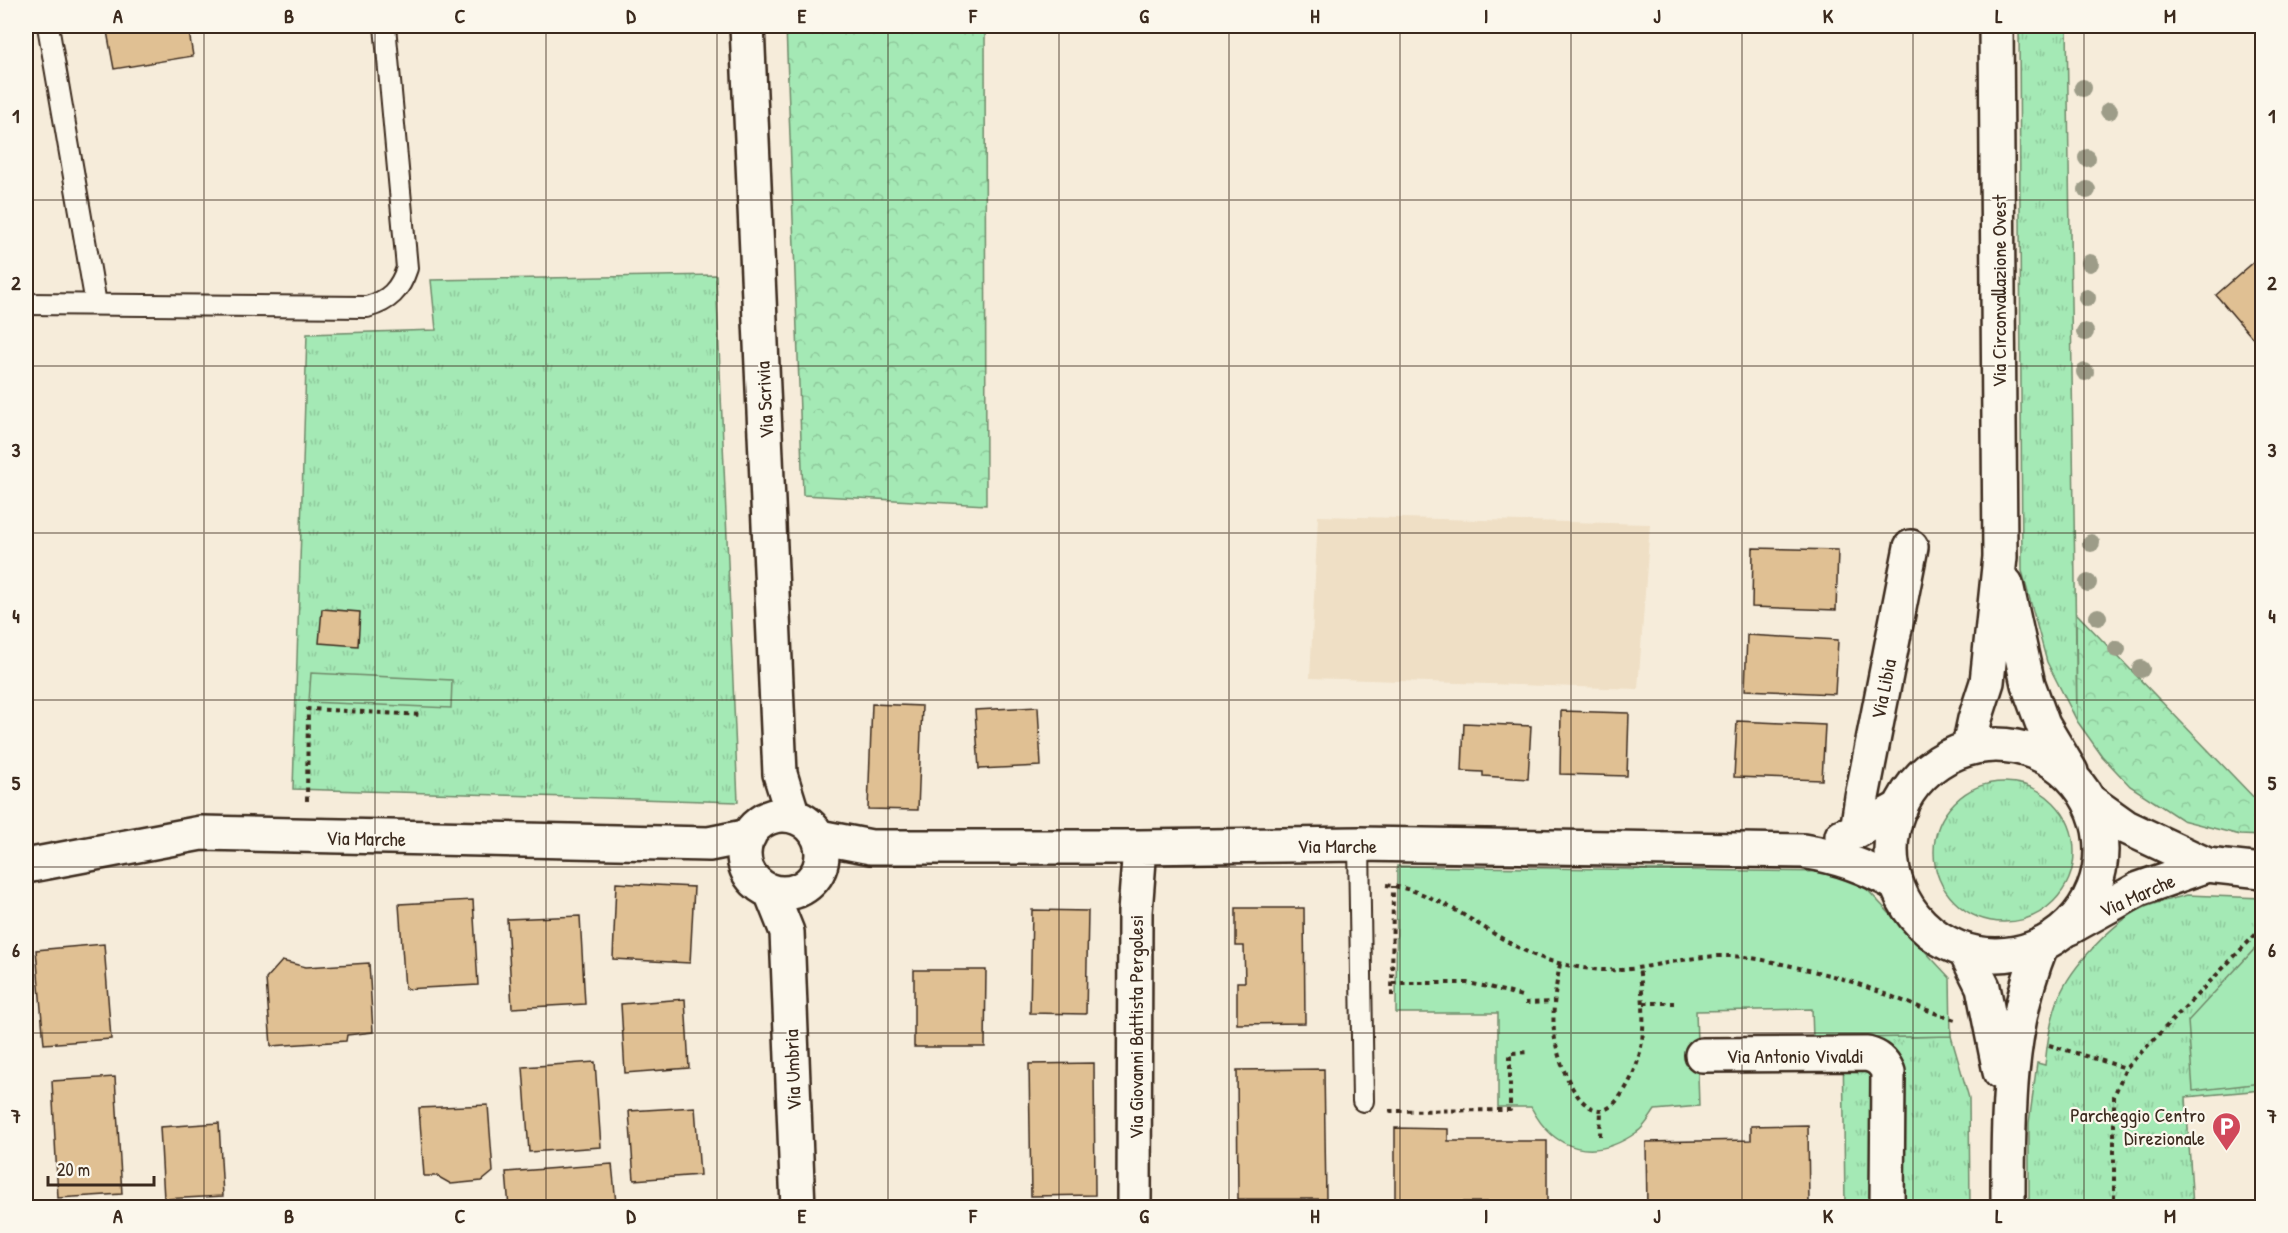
<svg xmlns="http://www.w3.org/2000/svg" width="2288" height="1233" font-family="'Patrick Hand',sans-serif">
  <style>
    .built { fill: #efdfc5 }
    .grass { fill: url(#grass-tufts); stroke: #708a6a; stroke-width: 1.5 }
    .forest { fill: url(#forest-crowns); stroke: #708a6a; stroke-width: 1.5 }
    .park { fill: #a4e9b5; stroke: #708a6a; stroke-width: 1.5 }
    .building { fill: #e0c093; stroke: #3b2a1e; stroke-width: 1.5 }
    .lines { fill: none; stroke-linecap: round; stroke-linejoin: round }
    .service-casing { stroke: #3b2a1e; stroke-width: 24 }
    .minor-casing { stroke: #3b2a1e; stroke-width: 38 }
    .secondary-casing { stroke: #3b2a1e; stroke-width: 38 }
    .path { stroke: #3b2a1e; stroke-width: 4; stroke-dasharray: 4.5 4.5; stroke-linecap: butt }
    .service { stroke: #fbf7ec; stroke-width: 20 }
    .minor { stroke: #fbf7ec; stroke-width: 33 }
    .secondary { stroke: #fbf7ec; stroke-width: 33 }
    .tree { fill: #9d9c88 }
    .grid { fill: none; stroke: #3b2a1e; stroke-width: 1.5; stroke-opacity: 0.55 }
    .labels { text-anchor: middle; dominant-baseline: central; stroke-width: 4.5; stroke-linejoin: round; paint-order: stroke }
    .street-label { font-size: 20px; fill: #3b2a1e; stroke: #fbf7ec }
    .poi-label { font-size: 20px; fill: #3b2a1e; stroke: #fbf7ec; text-anchor: end }
    .neatline { fill: none; stroke: #3b2a1e; stroke-width: 2 }
    .grid-label { font-size: 20px; text-anchor: middle; font-weight: bold; fill: #3b2a1e }
  </style>
  <defs>
    <pattern id="grass-tufts" width="24" height="20" patternUnits="userSpaceOnUse" patternTransform="scale(1.5)"><rect width="24" height="20" fill="#a4e9b5"/><path d="M3 7l-1-3M5 7V3M7 7l1-3M15 17l-1-3M17 17v-4M19 17l1-3" fill="none" stroke="#8ec89b"/></pattern>
    <pattern id="forest-crowns" width="20" height="18" patternUnits="userSpaceOnUse" patternTransform="scale(1.5)"><rect width="20" height="18" fill="#a4e9b5"/><path d="M2 6a3 3 0 1 1 6 0M12 15a3 3 0 1 1 6 0" fill="none" stroke="#8ec89b"/></pattern>
  </defs>
  <rect width="100%" height="100%" fill="#f6ecda"/>
  <filter id="ink" filterUnits="userSpaceOnUse"><feTurbulence type="fractalNoise" baseFrequency=".0167" numOctaves="2"/><feDisplacementMap in="SourceGraphic" scale="12" xChannelSelector="R" yChannelSelector="G"/><feConvolveMatrix kernelMatrix="1 2 1 2 8 2 1 2 1" color-interpolation-filters="sRGB"/></filter>
  <g filter="url(#ink)">
    <path class="built" d="M1318,516L1650,524L1638,689L1310,678Z"/>
    <path class="grass" d="M2019,26H2067L2077,721L2047,662L2022,571Z
      M716,275L738,802L293,789L307,334L436,330L431,280Z
      M1934 852a70 70 0 1 1 140 0a70 70 0 1 1-140 0Z
      M2187,895L2262,898V1090L2186,1097L2193,1207L2029,1208V1123L2037,1063L2045,1065C2047,1043 2051,1018 2059,997C2071,967 2113,922 2143,908C2156,902 2173,899 2187,895Z
      M1951,1036L1969,1098L1970,1207H1845L1843,1038Z"/>
    <path class="forest" d="M786,26H985L986,505L803,495Z
      M2076,613L2262,806V836L2240,835L2182,820L2130,786L2102,756L2077,721Z"/>
    <path class="park" d="M311,673L452,680L451,708L309,702Z
      M1397,866L1832,872L1862,884L1950,978L1951,1036L1813,1039L1812,1009L1696,1011L1699,1106L1655,1110C1650,1117 1645,1127 1637,1132C1595,1162 1554,1152 1531,1107H1498V1013H1396Z
      M2262,941V1083L2193,1091L2188,1021Z"/>
    <path class="building" d="M106,26H188L193,56L114,69Z
      M2262,255V349L2216,295Z
      M26,416H29L28,575H26Z
      M1753,548L1838,550L1836,610L1752,607Z
      M322,609L360,612L358,646L319,643Z
      M1747,635L1838,640L1835,694L1745,690Z
      M872,704L922,706L918,810L868,809Z
      M1038,707L1041,766L979,769L975,710Z
      M1561,711L1629,713L1627,776L1560,774Z
      M1737,721L1825,725L1822,780L1734,777Z
      M1464,723L1531,726L1528,779L1483,776V772L1462,771Z
      M616,883L694,887L690,963L613,959Z
      M473,900L478,985L405,989L399,904Z
      M1236,908H1304L1305,1023L1237,1024V982H1245L1244,946H1236Z
      M1032,910L1088,911L1086,1014L1030,1013Z
      M580,916L585,1004L512,1008L507,919Z
      M104,944L111,1039L44,1044L36,950Z
      M282,961L306,967L369,963L373,1032L347,1035L346,1041L271,1046L266,979Z
      M914,970H986L985,1047H914Z
      M685,999L689,1068L625,1073L621,1004Z
      M595,1062L601,1147L529,1152L523,1067Z
      M1094,1063L1095,1195L1031,1196L1029,1064Z
      M1324,1069L1326,1199H1238L1237,1070Z
      M115,1077L122,1194L58,1198L52,1081Z
      M488,1105L493,1172L482,1181L451,1184L437,1176H424L419,1108Z
      M695,1107L700,1175L634,1180L629,1111Z
      M219,1123L223,1196L164,1199L160,1127Z
      M1808,1125L1809,1206L1647,1208L1646,1142L1751,1140V1126Z
      M1395,1128L1448,1129V1141H1547V1208H1490V1202H1395Z
      M612,1164L616,1203L558,1208H509L506,1172Z"/>
    <g class="lines">
      <defs>
        <path id="service" d="M48,26L96,304
          M26,304L367,307C389,301 400,290 407,268L385,26
          M1359,844L1363,1101"/>
        <path id="minor" d="M747,26L780,774L793,816
          M2091,802L2126,827L2207,865L2262,871
          M744 854a39 39 0 1 1 78 0a39 39 0 1 1-78 0Z
          M1857,831L1862,797L1911,547
          M1842,836L1857,831L1901,807
          M819,837L871,847H1140L1359,844L1803,851C1839,857 1865,866 1896,884
          M26,866L201,833L709,844L749,836
          M771,892L787,932L798,1208
          M2069,928L2139,889L2207,865
          M1702,1055L1867,1054C1878,1057 1883,1061 1888,1072L1887,1208
          M1134,1208L1135,912L1140,847"/>
        <path id="secondary" d="M2006,584L2028,684L2043,725L2071,772
          M1891 850a105 105 0 1 1 210 0a105 105 0 1 1-210 0Z
          M1969,747L1975,719L1987,682L2000,557L1996,26
          M1965,951L1983,987L2000,1072
          M2008,1208C2008,1119 2007,1030 2041,946"/>
      </defs>
      <use href="#service" class="service-casing"/>
      <use href="#minor" class="minor-casing"/>
      <use href="#secondary" class="secondary-casing"/>
      <path class="path" d="M307,801L308,709L422,715
        M1386,885C1454,893 1498,950 1562,964C1585,969 1607,972 1630,969C1663,965 1695,955 1729,956C1748,956 1768,961 1787,965C1804,969 1822,973 1840,978C1878,990 1916,1007 1955,1020
        M1560,964C1556,986 1552,1009 1554,1032C1556,1054 1573,1109 1600,1110C1610,1110 1616,1102 1621,1095C1649,1057 1645,1011 1639,967
        M1392,983H1467L1489,987L1525,997
        M1392,996L1393,886
        M1525,1003L1554,1002
        M1644,1003H1674
        M2049,1045L2126,1068
        M1391,1109V1111L1510,1110V1053L1528,1052
        M1600,1136L1601,1110
        M2114,1208V1096L2126,1068L2262,928"/>
      <use href="#service" class="service"/>
      <use href="#minor" class="minor"/>
      <use href="#secondary" class="secondary"/>
    </g>
    <g class="tree">
      <circle cx="2083" cy="88" r="9"/>
      <circle cx="2109" cy="111" r="9"/>
      <circle cx="2087" cy="158" r="9"/>
      <circle cx="2087" cy="190" r="9"/>
      <circle cx="2090" cy="263" r="9"/>
      <circle cx="2087" cy="298" r="9"/>
      <circle cx="2085" cy="332" r="9"/>
      <circle cx="2085" cy="372" r="9"/>
      <circle cx="2091" cy="543" r="9"/>
      <circle cx="2088" cy="583" r="9"/>
      <circle cx="2098" cy="617" r="9"/>
      <circle cx="2117" cy="649" r="9"/>
      <circle cx="2141" cy="669" r="9"/>
    </g>
  </g>
  <path class="grid" d="M204,26V1208M375,26V1208M546,26V1208M717,26V1208M888,26V1208M1059,26V1208M1229,26V1208M1400,26V1208M1571,26V1208M1742,26V1208M1913,26V1208M2084,26V1208M26,200H2262M26,366H2262M26,533H2262M26,700H2262M26,867H2262M26,1033H2262"/>
  <defs>
    <symbol id="parking-pin" viewBox="-11 -11 22 30"><path d="M0 17L-7.5 6A9.5 9.5 0 1 1 7.5 6Z" fill="#d1495b" stroke="#fbf7ec"/><path d="M-3.5-5.5H1a3.5 3.5 0 0 1 0 7H-1V5.5H-3.5ZM-1-3.4V-.6H.8a1.4 1.4 0 0 0 0-2.8Z" fill="#fff"/></symbol>
  </defs>
  <g fill-rule="evenodd">
    <use href="#parking-pin" x="2210" y="1110" width="33" height="45"/>
  </g>
  <g class="labels">
    <g class="street-label">
      <text transform="translate(1998 291) rotate(-90)">Via Circonvallazione Ovest</text>
      <text transform="translate(764 400) rotate(-93)">Via Scrivia</text>
      <text transform="translate(1883 689) rotate(-79)">Via Libia</text>
      <text transform="translate(366 838) rotate(1)">Via Marche</text>
      <text x="1337" y="845">Via Marche</text>
      <text transform="translate(2137 895) rotate(-24)">Via Marche</text>
      <text transform="translate(1135 1027) rotate(-90)">Via Giovanni Battista Pergolesi</text>
      <text x="1795" y="1055">Via Antonio Vivaldi</text>
      <text transform="translate(792 1070) rotate(-92)">Via Umbria</text>
    </g>
    <g class="poi-label">
      <text x="2205" y="1114">Parcheggio Centro<tspan x="2205" dy="23">Direzionale</tspan></text>
    </g>
  </g>
  <rect width="2288" height="1233" fill="none" stroke="#fbf7ec" stroke-width="66"/>
  <path d="M48 1176v9h106v-9" fill="none" stroke="#3b2a1e" stroke-width="3"/>
  <text x="57" y="1176" font-size="18" fill="#3b2a1e" stroke="#fbf7ec" stroke-width="4.5" paint-order="stroke">20 m</text>
  <rect x="33" y="33" width="2222" height="1167" class="neatline"/>
  <g class="grid-label">
    <text x="118" y="23">A</text>
    <text x="289" y="23">B</text>
    <text x="460" y="23">C</text>
    <text x="631" y="23">D</text>
    <text x="802" y="23">E</text>
    <text x="973" y="23">F</text>
    <text x="1144" y="23">G</text>
    <text x="1315" y="23">H</text>
    <text x="1486" y="23">I</text>
    <text x="1657" y="23">J</text>
    <text x="1828" y="23">K</text>
    <text x="1999" y="23">L</text>
    <text x="2170" y="23">M</text>
    <text x="16" y="123">1</text>
    <text x="2272" y="123">1</text>
    <text x="16" y="290">2</text>
    <text x="2272" y="290">2</text>
    <text x="16" y="457">3</text>
    <text x="2272" y="457">3</text>
    <text x="16" y="623">4</text>
    <text x="2272" y="623">4</text>
    <text x="16" y="790">5</text>
    <text x="2272" y="790">5</text>
    <text x="16" y="957">6</text>
    <text x="2272" y="957">6</text>
    <text x="16" y="1123">7</text>
    <text x="2272" y="1123">7</text>
    <text x="118" y="1223">A</text>
    <text x="289" y="1223">B</text>
    <text x="460" y="1223">C</text>
    <text x="631" y="1223">D</text>
    <text x="802" y="1223">E</text>
    <text x="973" y="1223">F</text>
    <text x="1144" y="1223">G</text>
    <text x="1315" y="1223">H</text>
    <text x="1486" y="1223">I</text>
    <text x="1657" y="1223">J</text>
    <text x="1828" y="1223">K</text>
    <text x="1999" y="1223">L</text>
    <text x="2170" y="1223">M</text>
  </g>
</svg>
